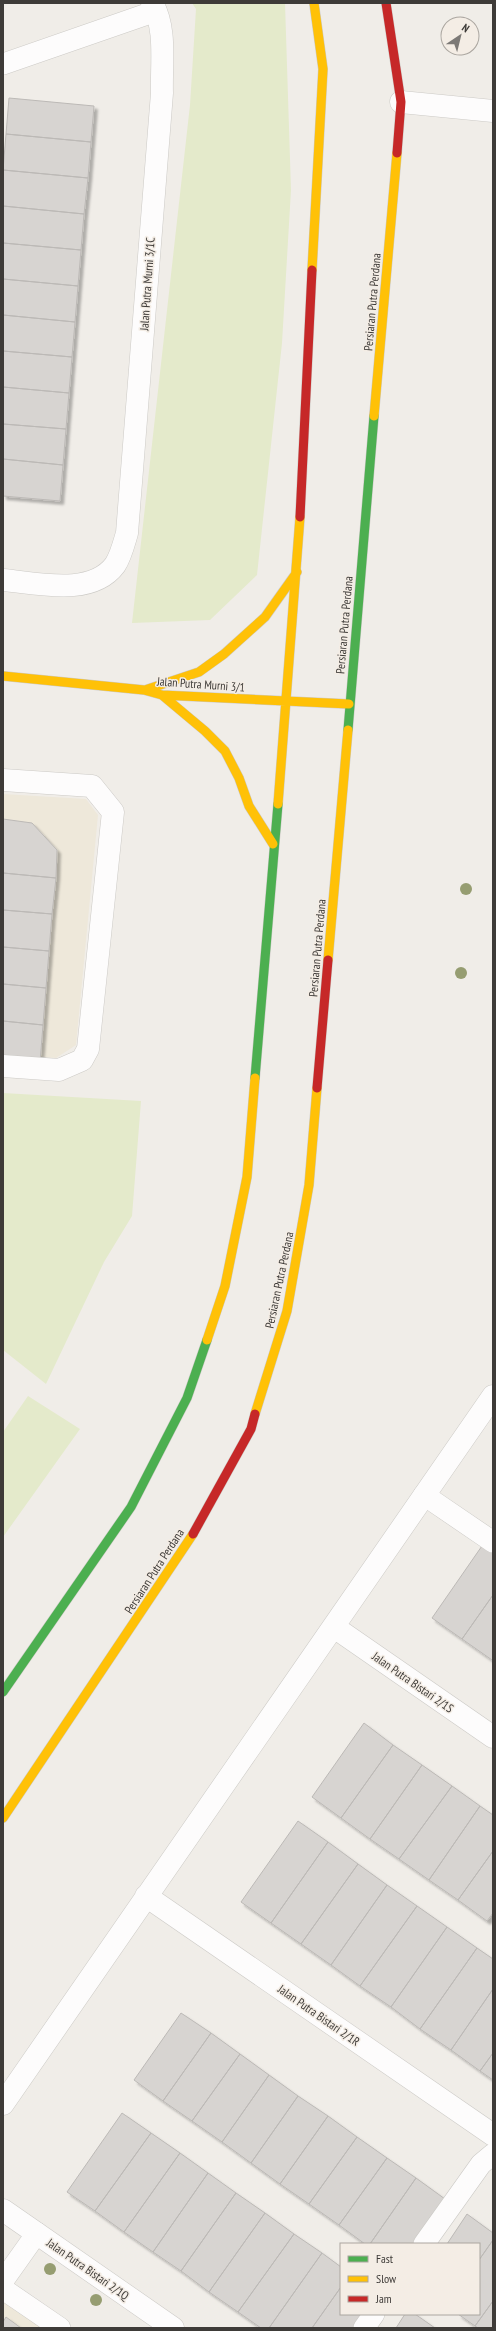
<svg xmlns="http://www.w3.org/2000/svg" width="496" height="2331" font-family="'PT Sans Narrow',sans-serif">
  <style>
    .commercial { fill: #eee8da }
    .green { fill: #e4eacb }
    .building { fill: #d7d4d1; stroke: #bcb9b6; filter: url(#shadow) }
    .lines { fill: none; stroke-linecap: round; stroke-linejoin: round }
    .lane-casing { stroke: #cccac6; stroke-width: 22 }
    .street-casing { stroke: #cccac6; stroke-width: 23 }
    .fast-casing { stroke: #cccac6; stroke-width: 10 }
    .slow-casing { stroke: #cccac6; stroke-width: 10 }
    .jam-casing { stroke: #cccac6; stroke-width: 10 }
    .lane { stroke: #fdfcfc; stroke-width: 21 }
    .street { stroke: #fdfcfc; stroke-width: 22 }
    .fast { stroke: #4caf50; stroke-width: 9 }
    .slow { stroke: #ffc107; stroke-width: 9 }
    .jam { stroke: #c62828; stroke-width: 9 }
    .tree { fill: #969d71 }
    .labels { text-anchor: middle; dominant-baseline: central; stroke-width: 3; stroke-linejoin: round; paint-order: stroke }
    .street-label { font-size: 12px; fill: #3e3b38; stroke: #f4ede5 }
  </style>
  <defs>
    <filter id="shadow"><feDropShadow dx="3.5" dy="3.5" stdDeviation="1" flood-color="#0004"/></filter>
  </defs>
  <rect width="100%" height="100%" fill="#f0ede8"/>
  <path class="commercial" d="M3,794L86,799L98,815L76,1045L56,1058L3,1054Z
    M3,2301L43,2328H3Z"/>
  <path class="green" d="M192,3H285L291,190L282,343L257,575L210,620L132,623L190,105L196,9Z
    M3,1093L141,1101L132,1216L104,1262L46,1384L3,1350Z
    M28,1396L80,1429L3,1537V1432Z"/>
  <path class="building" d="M9,98L94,106L91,142L6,134Z
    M6,134L91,142L88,178L3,170Z
    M3,170L88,178L84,214L3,206Z
    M3,206L84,214L81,250L3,243Z
    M3,243L81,250L78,286L3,279Z
    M3,279L78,286L75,322L3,315Z
    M3,315L75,322L72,357L3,351Z
    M3,351L72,357L69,393L3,387Z
    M3,387L69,393L66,429L3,424Z
    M3,424L66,429L63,465L3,459Z
    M3,459L63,465L60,501L3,496Z
    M3,819L32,823L57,850L56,878L3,873Z
    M3,873L56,878L52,914L3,910Z
    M3,910L52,914L49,951L3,947Z
    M3,947L49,951L46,988L3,984Z
    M3,984L46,988L43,1025L3,1021Z
    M3,1021L43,1025L40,1062L3,1058Z
    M484,1543L493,1549V1595L462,1639L432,1618Z
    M493,1595V1658L492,1660L462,1639Z
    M364,1723L393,1745L341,1818L312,1797Z
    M393,1745L422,1765L370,1839L341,1818Z
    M422,1765L452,1786L399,1859L370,1839Z
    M452,1786L480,1806L429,1880L399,1859Z
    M480,1806L493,1815V1851L458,1900L429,1880Z
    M298,1821L328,1842L271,1923L241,1902Z
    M328,1842L358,1864L301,1944L271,1923Z
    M493,1851V1913L487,1921L458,1900Z
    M358,1864L387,1885L331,1965L301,1944Z
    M387,1885L417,1906L360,1986L331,1965Z
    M417,1906L447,1927L391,2007L360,1986Z
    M447,1927L477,1948L420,2029L391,2007Z
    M477,1948L493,1959V1989L451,2050L420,2029Z
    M493,1989V2053L480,2071L451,2050Z
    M181,2013L211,2033L163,2101L134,2080Z
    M211,2033L240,2054L192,2121L163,2101Z
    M493,2053V2080L480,2071Z
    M240,2054L269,2075L222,2142L192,2121Z
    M269,2075L298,2096L251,2163L222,2142Z
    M298,2096L328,2116L280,2184L251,2163Z
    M122,2113L151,2133L95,2211L67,2192Z
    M328,2116L357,2137L309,2204L280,2184Z
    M151,2133L180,2153L124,2232L95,2211Z
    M357,2137L387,2158L339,2225L309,2204Z
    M180,2153L208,2173L153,2252L124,2232Z
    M387,2158L416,2178L370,2244H365L339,2225Z
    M208,2173L236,2193L181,2271L153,2252Z
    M416,2178L445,2199L413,2244H370Z
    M236,2193L265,2213L209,2292L181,2271Z
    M265,2213L294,2234L238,2312L209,2292Z
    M467,2214L493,2233V2240L479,2260V2244H447Z
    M294,2234L322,2253L269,2328H261L238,2312Z
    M493,2240V2301L475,2326L458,2314H479V2260Z
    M322,2253L341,2267V2287L312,2328H269Z
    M341,2287V2314H365L355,2328H312Z
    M493,2301V2328H478L475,2326Z
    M405,2314H415L435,2328H396Z
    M6,2317L21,2328H3V2322Z"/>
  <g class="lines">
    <defs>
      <path id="lane" d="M3,64L156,11
        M424,1495L493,1542
        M424,2244L481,2164L493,2154
        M3,2281L37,2233
        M3,2289L60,2328
        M364,2328L374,2314"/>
      <path id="street" d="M401,102L493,111
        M3,580C37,583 91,597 115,565C121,556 124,543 127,533L162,93C161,64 167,28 152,3
        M3,780L92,786L113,812L88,1049L82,1060L59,1070L3,1066
        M334,1627L493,1737
        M146,1896L493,2135
        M3,2104L493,1396
        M3,2210L173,2328"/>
      <path id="fast" d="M348,730L374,416
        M255,1078L278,804
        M3,1692L131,1507L187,1398L207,1340"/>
      <path id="slow" d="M312,270L323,69L314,3
        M374,416L397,153
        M3,676L144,690L162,695L349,704
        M145,690L199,672L224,654L265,617L297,572
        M162,695L205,731L225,751L239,778L249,806L273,844
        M278,804L300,517
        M328,960L348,730
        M207,1340L225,1286L247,1177L255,1078
        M255,1414L287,1311L309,1185L317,1088
        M3,1818L193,1534"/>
      <path id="jam" d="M386,3L401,102L397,153
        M300,517L312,270
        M317,1088L328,960
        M193,1534L251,1429L255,1414"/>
    </defs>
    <use href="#lane" class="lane-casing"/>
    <use href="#street" class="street-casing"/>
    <use href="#fast" class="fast-casing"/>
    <use href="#slow" class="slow-casing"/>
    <use href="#jam" class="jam-casing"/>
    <use href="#lane" class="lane"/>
    <use href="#street" class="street"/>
    <use href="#fast" class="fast"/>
    <use href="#slow" class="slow"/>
    <use href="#jam" class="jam"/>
  </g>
  <g class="tree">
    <circle cx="466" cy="889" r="6"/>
    <circle cx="461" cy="973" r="6"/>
    <circle cx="50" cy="2269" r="6"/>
    <circle cx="96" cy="2300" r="6"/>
  </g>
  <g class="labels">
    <g class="street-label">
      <text transform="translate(147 284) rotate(-86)">Jalan Putra Murni 3/1C</text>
      <text transform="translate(372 302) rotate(-85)">Persiaran Putra Perdana</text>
      <text transform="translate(344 625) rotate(-85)">Persiaran Putra Perdana</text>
      <text transform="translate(201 684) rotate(4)">Jalan Putra Murni 3/1</text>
      <text transform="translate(317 948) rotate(-85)">Persiaran Putra Perdana</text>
      <text transform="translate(279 1280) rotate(-78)">Persiaran Putra Perdana</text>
      <text transform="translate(154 1571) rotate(-57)">Persiaran Putra Perdana</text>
      <text transform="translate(413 1682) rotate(35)">Jalan Putra Bistari 2/1S</text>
      <text transform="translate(319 2015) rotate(35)">Jalan Putra Bistari 2/1R</text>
      <text transform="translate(88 2269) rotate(35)">Jalan Putra Bistari 2/1Q</text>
    </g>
  </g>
  <rect width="496" height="2331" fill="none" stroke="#3e3b38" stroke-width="8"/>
  <rect x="340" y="2243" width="140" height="72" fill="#f4ede5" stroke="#aba6a0"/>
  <rect x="348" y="2256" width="20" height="6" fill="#4caf50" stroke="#aba6a0"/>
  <text x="376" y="2263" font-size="12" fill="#3e3b38">Fast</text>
  <rect x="348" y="2276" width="20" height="6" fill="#ffc107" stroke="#aba6a0"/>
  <text x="376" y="2283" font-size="12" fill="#3e3b38">Slow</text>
  <rect x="348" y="2296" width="20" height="6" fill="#c62828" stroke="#aba6a0"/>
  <text x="376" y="2303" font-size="12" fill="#3e3b38">Jam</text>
  <g transform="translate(460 36) rotate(35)"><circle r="19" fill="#f4ede5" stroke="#aba6a0"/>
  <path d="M0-3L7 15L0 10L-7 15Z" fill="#7c7976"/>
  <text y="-6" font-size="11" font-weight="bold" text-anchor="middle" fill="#3e3b38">N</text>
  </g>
</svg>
